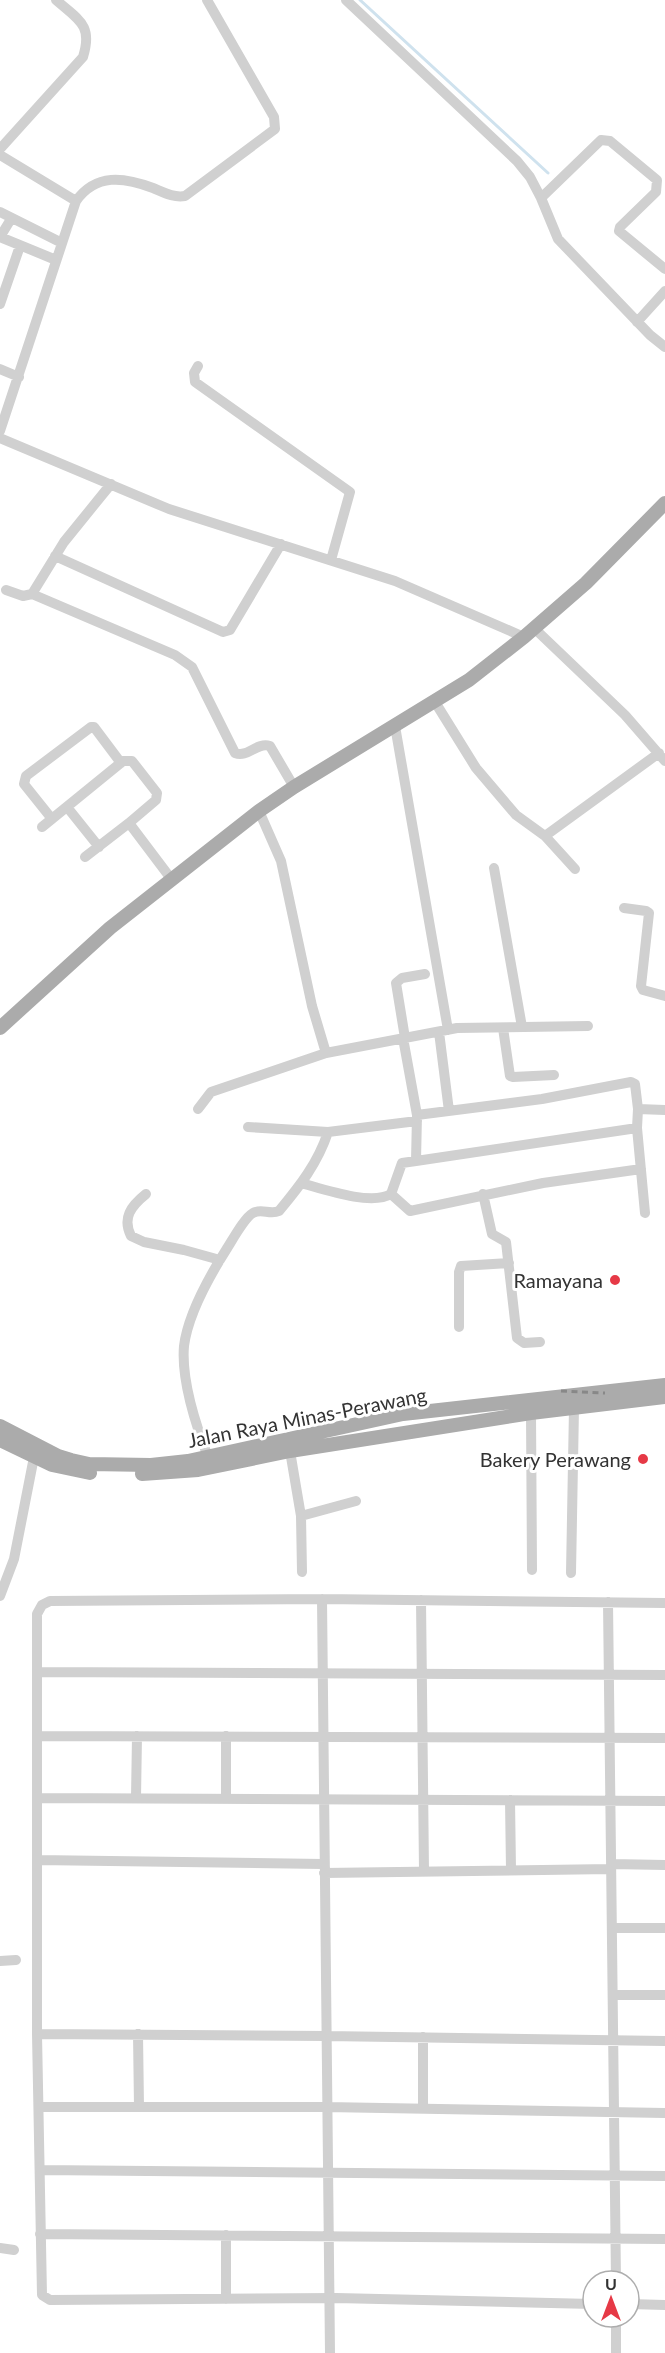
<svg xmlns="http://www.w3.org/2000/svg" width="665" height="2353" font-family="Lato,sans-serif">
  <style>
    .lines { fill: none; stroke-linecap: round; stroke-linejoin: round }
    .stream { stroke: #cfe2ee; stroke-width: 3 }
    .minor { stroke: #d0d0d0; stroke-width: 10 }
    .major { stroke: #ababab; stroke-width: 14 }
    .rail { stroke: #888; stroke-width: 3; stroke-dasharray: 6 4.5; stroke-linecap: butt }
    .poi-dot { fill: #e63946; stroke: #fff; stroke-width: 2 }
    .labels { text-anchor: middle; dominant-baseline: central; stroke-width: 6; stroke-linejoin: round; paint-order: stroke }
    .poi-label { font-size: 20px; fill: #333; stroke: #fff; text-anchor: end }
    .street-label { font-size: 20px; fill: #333; stroke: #fff }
  </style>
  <rect width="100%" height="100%" fill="#fff"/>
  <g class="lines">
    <path class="stream" d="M360,0L548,173"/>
    <path class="minor" d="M346,0L517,161L530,177L541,198L558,239L650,335L665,347
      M0,149L83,57C93,25 79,20 56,0
      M0,155L76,201
      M541,198L601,140L610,141L657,180L656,192L620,227L619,231L665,269
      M0,212L62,243
      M11,219L0,237L56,260
      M0,304L20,246
      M637,322L665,291
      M198,366L194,373L195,382L350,492L331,560
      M0,369L19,377
      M0,431L76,201C96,173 124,177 153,188C163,192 173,198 185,196L275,129L274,117L207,0
      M0,438L169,509L395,581L524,637
      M55,556L223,632L230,630L281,544
      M6,590L23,596L32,594L64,542L111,484
      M32,594L175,655L192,667L235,753C248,758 256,742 270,746L294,787
      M535,629L625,715L665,761
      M435,702L476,768L516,815L545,836L575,869
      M395,726L448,1030
      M67,807L99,847
      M259,811L281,861L312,1006L326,1053L457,1028L588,1026
      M52,819L24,784L26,776L91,727H94L121,763
      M42,827L123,761H132L157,793L156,800L129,823L172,880
      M545,836L659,753
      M85,857L129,823
      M494,868L522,1027
      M624,908L646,911L649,913L641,986L643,990L665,996
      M503,1028L510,1076L513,1077L554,1075
      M439,1032L449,1111
      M403,1038L417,1115L416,1161L637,1128L638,1109L665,1110
      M405,1038L396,983L402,978L425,974
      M198,1109L211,1092L326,1053
      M417,1115L542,1099L631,1082L635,1084L638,1109
      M637,1128L645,1213
      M328,1132L417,1121
      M416,1161L402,1163L391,1194L410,1211L543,1183L641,1169
      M301,1183C323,1189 371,1206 391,1194
      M146,1194C131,1206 122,1218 131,1236L144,1242L184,1250L220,1260
      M483,1194L492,1234L506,1242L517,1338L524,1343L540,1342
      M459,1327V1272L461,1266L509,1263
      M531,1413L532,1570
      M290,1451L301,1516L302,1572
      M210,1462C197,1429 181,1381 184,1346C188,1314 209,1277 226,1250C232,1241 244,1218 253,1213C261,1208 270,1215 279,1211C299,1187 318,1163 328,1132L248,1127
      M301,1516L356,1501
      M571,1573L574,1408
      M0,1596L14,1559L34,1457
      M322,1599L330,2353
      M421,1600L424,1871
      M608,1602L616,2281
      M38,1672L665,1675
      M39,1736L665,1738
      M38,1798L665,1801
      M136,1798L137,1736
      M226,1799V1736
      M510,1800L511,1870
      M37,1860L323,1864
      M611,1864L665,1865
      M324,1873L611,1869
      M612,1928H665
      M0,1961L16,1960
      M613,1995H665
      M37,2034L326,2036L665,2041
      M138,2034L139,2107
      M423,2037V2109
      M39,2107H326L665,2113
      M40,2170L665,2176
      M40,2234L665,2239
      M226,2235V2299
      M0,2248L14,2250
      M593,2304L336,2298L50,2300L42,2295L37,2034V1614L42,1605L50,1601L322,1599L665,1603
      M629,2304L665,2305
      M616,2353V2317"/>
    <path class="major" d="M0,1028L110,928L259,811L294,787L469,680L524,637L586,583L665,503
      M0,1426L58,1456L71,1460L89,1464L151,1465L188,1461L403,1414L665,1385
      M0,1440L52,1465L90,1473
      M142,1474L198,1470L290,1451L531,1413L665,1397"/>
    <path class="rail" d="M561,1391L605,1393"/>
  </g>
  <g class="poi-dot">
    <circle cx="615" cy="1280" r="6"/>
    <circle cx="643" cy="1459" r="6"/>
  </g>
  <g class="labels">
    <g class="poi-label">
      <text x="603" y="1280">Ramayana</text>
      <text x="631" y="1459">Bakery Perawang</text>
    </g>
    <g class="street-label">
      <text transform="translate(307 1417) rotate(-11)">Jalan Raya Minas-Perawang</text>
    </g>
  </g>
  <g transform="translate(611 2299)"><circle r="28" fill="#ffffff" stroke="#adadad" stroke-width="1.5"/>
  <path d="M0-4.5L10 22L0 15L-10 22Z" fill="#e63946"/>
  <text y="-9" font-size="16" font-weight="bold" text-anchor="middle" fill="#333333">U</text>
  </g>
</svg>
